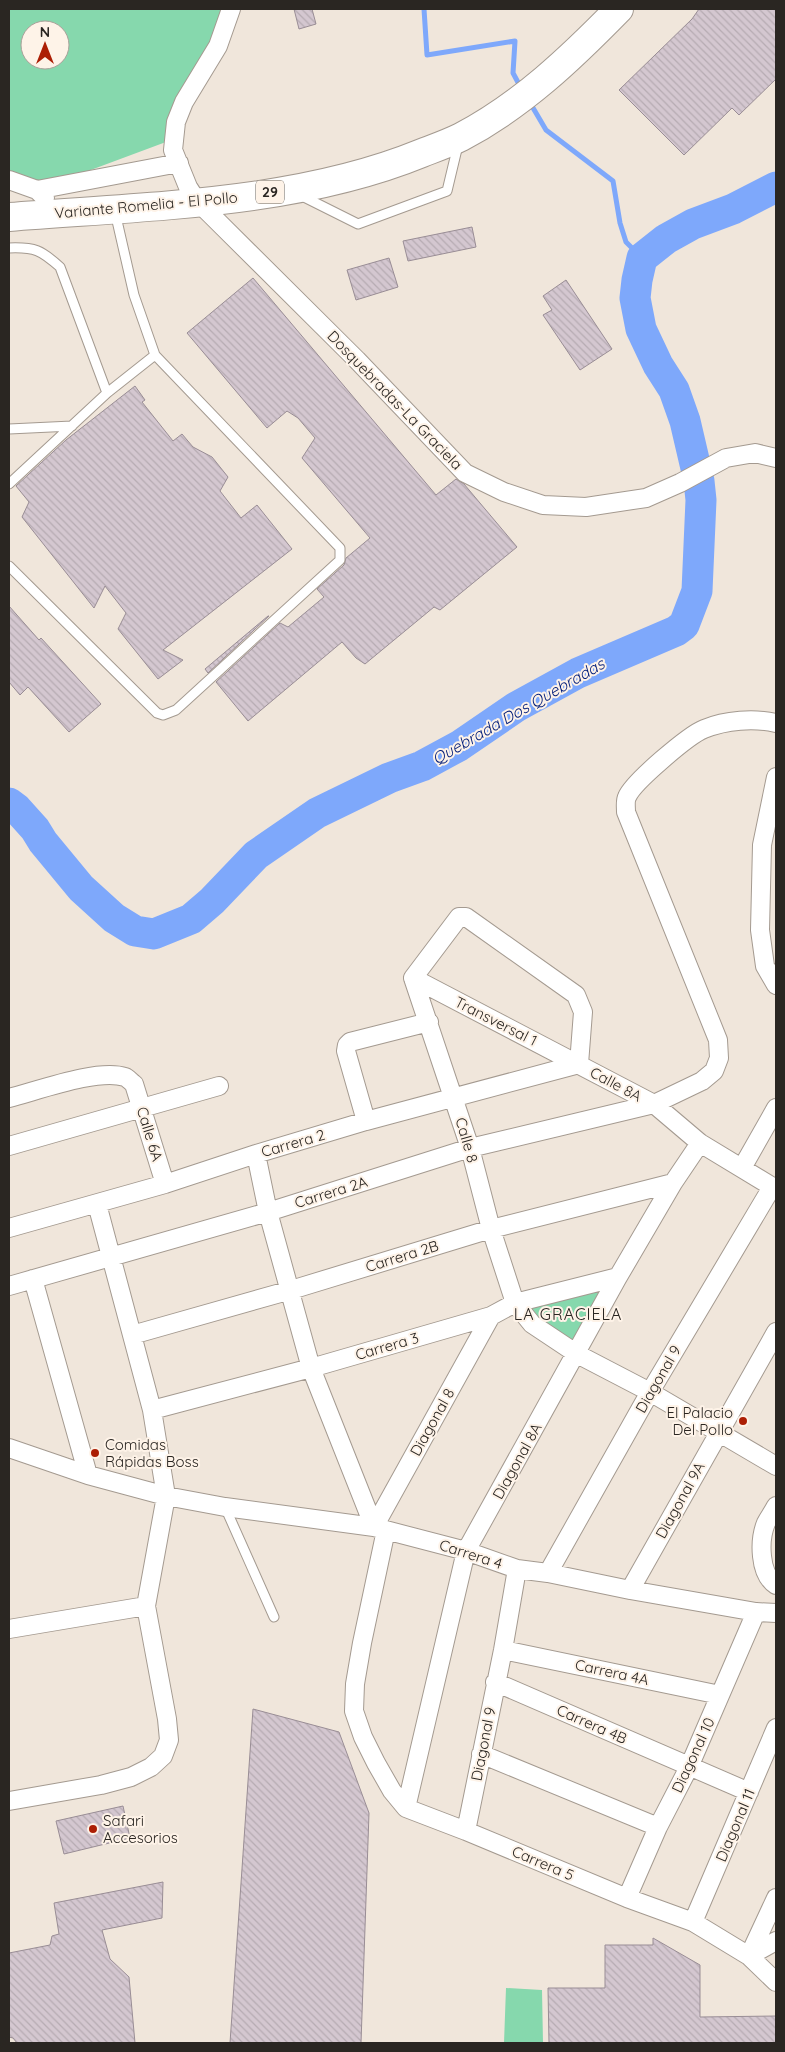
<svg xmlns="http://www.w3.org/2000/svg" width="785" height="2052" font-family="Quicksand,sans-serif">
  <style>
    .green { fill: #86d8ad; fill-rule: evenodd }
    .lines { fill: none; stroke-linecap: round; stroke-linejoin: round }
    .stream { stroke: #7ea8fb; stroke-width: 5 }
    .river { stroke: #7ea8fb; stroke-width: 31 }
    .building { fill: url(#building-back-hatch); stroke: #998d95 }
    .lane-casing { stroke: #a49a90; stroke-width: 11 }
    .street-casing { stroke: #a49a90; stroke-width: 20 }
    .highway-casing { stroke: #a49a90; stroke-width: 30 }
    .lane { stroke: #fff; stroke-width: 9 }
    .street { stroke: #fff; stroke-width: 18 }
    .highway { stroke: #fff; stroke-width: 28 }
    .poi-dot { fill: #ac1e04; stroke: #fef3e8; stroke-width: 2 }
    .labels { text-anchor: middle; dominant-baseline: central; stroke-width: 4; stroke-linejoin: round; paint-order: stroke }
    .shield { fill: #fef3e8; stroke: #6a645d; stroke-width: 1 }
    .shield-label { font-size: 14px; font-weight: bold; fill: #2a2622 }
    .street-label { font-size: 15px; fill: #2a2622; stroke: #fef3e8 }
    .poi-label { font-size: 15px; fill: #2a2622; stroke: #fef3e8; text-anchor: start }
    .water-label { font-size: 16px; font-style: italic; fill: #001c79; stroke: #fef3e8 }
    .neighbourhood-label { font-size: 16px; letter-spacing: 1px; fill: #2a2622; stroke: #fef3e8 }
  </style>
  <defs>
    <pattern id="building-back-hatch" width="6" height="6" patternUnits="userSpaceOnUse" patternTransform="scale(1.25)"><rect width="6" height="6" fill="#d4c7d0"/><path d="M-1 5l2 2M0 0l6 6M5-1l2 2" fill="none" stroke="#b6abb2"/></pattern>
  </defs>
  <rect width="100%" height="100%" fill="#f0e6db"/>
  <path class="green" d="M9,9H231L174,139L37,190L9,181ZM30,30H60V60H30Z
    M618,1277L577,1354L515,1303Z
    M506,1988L542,1990L543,2043H504Z"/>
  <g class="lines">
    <path class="stream" d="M424,9L427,55L515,41L513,73L521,88
      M529,101L546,130L613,181L620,223L626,242L642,258"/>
    <path class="river" d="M9,803L17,809L35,829L43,842L81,888L114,918L135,931L154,934L191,919L212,901L256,855L317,813L389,778L422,766L459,746L516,707L578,673L676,631L684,625L697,591L701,500L699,481L685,421L674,390L658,365L641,329L635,298L637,280L642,258L666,239L693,224L733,209L776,187"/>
  </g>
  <path class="building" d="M294,9H312L316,24L299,29Z
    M699,9H776V79L739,115L732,108L684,155L619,90L692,19Z
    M472,227L476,247L408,261L403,241Z
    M389,258L398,287L356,300L347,270Z
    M253,278L436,495L456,479L464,484L517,547L440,610L434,607L365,664L356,658L342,642L248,721L216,682L280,623L288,627L324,597L317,589L344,565L346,558L370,538L302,458L315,438L298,418L287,411L267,428L187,333Z
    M566,280L612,349L580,370L543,315L552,310L543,296Z
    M135,386L145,400L142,402L173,441L182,434L193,447L212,457L228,477L220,491L241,518L257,505L292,549L163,650L183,660L158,679L118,629L126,613L105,586L94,608L22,517L29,502L16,486L66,440Z
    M9,606L39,640L41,638L101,704L69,732L28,687L20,695L9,682Z
    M268,616H269L208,673L205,669Z
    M253,1709L339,1732L369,1813L361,2043H230Z
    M123,1806L130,1838L64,1854L56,1821Z
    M163,1882L162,1918L102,1930L110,1959L129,1977L135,2043H17L13,2038L9,2037V1953L50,1945L52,1936L59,1934L54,1903Z
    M653,1938L700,1965V2017L776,2016V2043H549L548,1988H605V1945H653Z"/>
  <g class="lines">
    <defs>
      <path id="lane" d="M300,195L358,224L447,191L458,145
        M9,248C35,247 41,250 60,267L107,393
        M9,429L72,426
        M9,484L107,393L155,355
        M9,566L157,713L163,715L176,710L340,560V548L155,355L134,295L115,212
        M225,1507L274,1617"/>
      <path id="street" d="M231,9L218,46L184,102L176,122L173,150L188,187L197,201L357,360L465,473L504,492L543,505L586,507L646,498L680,483L726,458L755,453L776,458
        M9,180L37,190L45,198
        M37,190L179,163
        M776,777L762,845L760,930L765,966L776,985
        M413,978L470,1148L491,1229L515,1303L532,1324L577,1354L650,1392L776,1466
        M413,978L654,1104L700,1143L776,1189
        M413,978L459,917H466L576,995L583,1012L579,1064
        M9,1098C37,1091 98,1068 125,1077C128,1078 131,1082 134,1084L165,1184
        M366,1121L346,1051L347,1045L350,1042L429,1022
        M9,1146L219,1086
        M256,1154L268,1212L311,1368L374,1527
        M742,1168L776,1108
        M9,1228L165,1184L256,1154L366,1121L579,1064
        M33,1279L88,1475
        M9,1286L268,1212L470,1148L654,1104L702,1081L714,1071L719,1058L718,1040L626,812C626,807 625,801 627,797C633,782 689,735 704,729C726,720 754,718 776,723
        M132,1335L291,1290L491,1229L673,1183
        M152,1410L311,1368L491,1316L515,1303L618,1277
        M9,1448L88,1475L166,1496L225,1507L374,1527L466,1551L517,1569L548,1573L630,1590L756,1612L776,1613
        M776,1506C773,1512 769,1517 766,1523C759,1540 759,1574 776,1585
        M374,1527L491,1316
        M386,1530L362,1643L355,1684L354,1711L363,1737L376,1763L392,1791L406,1808L466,1831L627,1898L693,1922L749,1956L776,1941
        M548,1573L650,1392L772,1187
        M630,1590L776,1332
        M9,1629L146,1606
        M503,1650L720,1695
        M495,1682L749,1792
        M481,1754L658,1827
        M9,1801L101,1785L131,1777L151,1767L163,1756L169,1740L167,1719L146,1606L166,1496L152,1410L97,1204
        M406,1808L466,1551L618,1277L673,1183L700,1143
        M466,1831L503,1650L517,1569
        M627,1898L658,1827L689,1767L756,1612
        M776,1898L749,1956L776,1982
        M693,1922L776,1728"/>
      <path id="highway" d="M9,217C144,206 295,205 422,153C435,148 449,143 461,137C522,105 571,58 619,9"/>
    </defs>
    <use href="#lane" class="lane-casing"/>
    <use href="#street" class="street-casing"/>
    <use href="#highway" class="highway-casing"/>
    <use href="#lane" class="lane"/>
    <use href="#street" class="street"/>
    <use href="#highway" class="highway"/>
  </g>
  <g class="poi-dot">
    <circle cx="743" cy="1421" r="5"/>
    <circle cx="95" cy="1453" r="5"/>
    <circle cx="93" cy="1829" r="5"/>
  </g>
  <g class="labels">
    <rect class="shield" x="256" y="180.5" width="28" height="23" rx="4"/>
    <g class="shield-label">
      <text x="270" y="192">29</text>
    </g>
    <g class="street-label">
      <text transform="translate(146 205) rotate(-5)">Variante Romelia - El Pollo</text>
      <text transform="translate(395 400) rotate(46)">Dosquebradas-La Graciela</text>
      <text transform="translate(496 1021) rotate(27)">Transversal 1</text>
      <text transform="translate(616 1084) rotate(28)">Calle 8A</text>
      <text transform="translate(150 1134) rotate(73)">Calle 6A</text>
      <text transform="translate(467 1140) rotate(74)">Calle 8</text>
      <text transform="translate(293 1143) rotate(-16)">Carrera 2</text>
      <text transform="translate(331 1192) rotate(-17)">Carrera 2A</text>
      <text transform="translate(402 1256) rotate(-17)">Carrera 2B</text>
      <text transform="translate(387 1346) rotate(-16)">Carrera 3</text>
      <text transform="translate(658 1379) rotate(-60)">Diagonal 9</text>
      <text transform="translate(432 1422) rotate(-61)">Diagonal 8</text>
      <text transform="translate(517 1461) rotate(-61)">Diagonal 8A</text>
      <text transform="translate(680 1500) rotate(-61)">Diagonal 9A</text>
      <text transform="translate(471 1554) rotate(18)">Carrera 4</text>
      <text transform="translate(612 1672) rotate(12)">Carrera 4A</text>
      <text transform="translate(592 1724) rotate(24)">Carrera 4B</text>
      <text transform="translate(483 1744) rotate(-79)">Diagonal 9</text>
      <text transform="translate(693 1755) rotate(-65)">Diagonal 10</text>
      <text transform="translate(735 1825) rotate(-67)">Diagonal 11</text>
      <text transform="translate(543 1863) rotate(23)">Carrera 5</text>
    </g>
    <g class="poi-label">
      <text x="733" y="1412" text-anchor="end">El Palacio<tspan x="733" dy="17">Del Pollo</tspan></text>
      <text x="105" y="1444">Comidas<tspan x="105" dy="17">Rápidas Boss</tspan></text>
      <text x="103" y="1820">Safari<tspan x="103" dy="17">Accesorios</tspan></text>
    </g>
    <g class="water-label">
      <text transform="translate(518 711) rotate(-30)">Quebrada Dos Quebradas</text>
    </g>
    <g class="neighbourhood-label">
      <text x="568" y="1314">LA GRACIELA</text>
    </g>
  </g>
  <rect width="785" height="2052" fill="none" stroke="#2a2622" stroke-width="20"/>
  <g transform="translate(45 45)"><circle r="24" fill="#fef3e8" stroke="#a9a199"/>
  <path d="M0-4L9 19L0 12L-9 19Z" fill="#ac1e04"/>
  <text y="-8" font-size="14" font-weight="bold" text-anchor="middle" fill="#2a2622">N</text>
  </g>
</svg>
